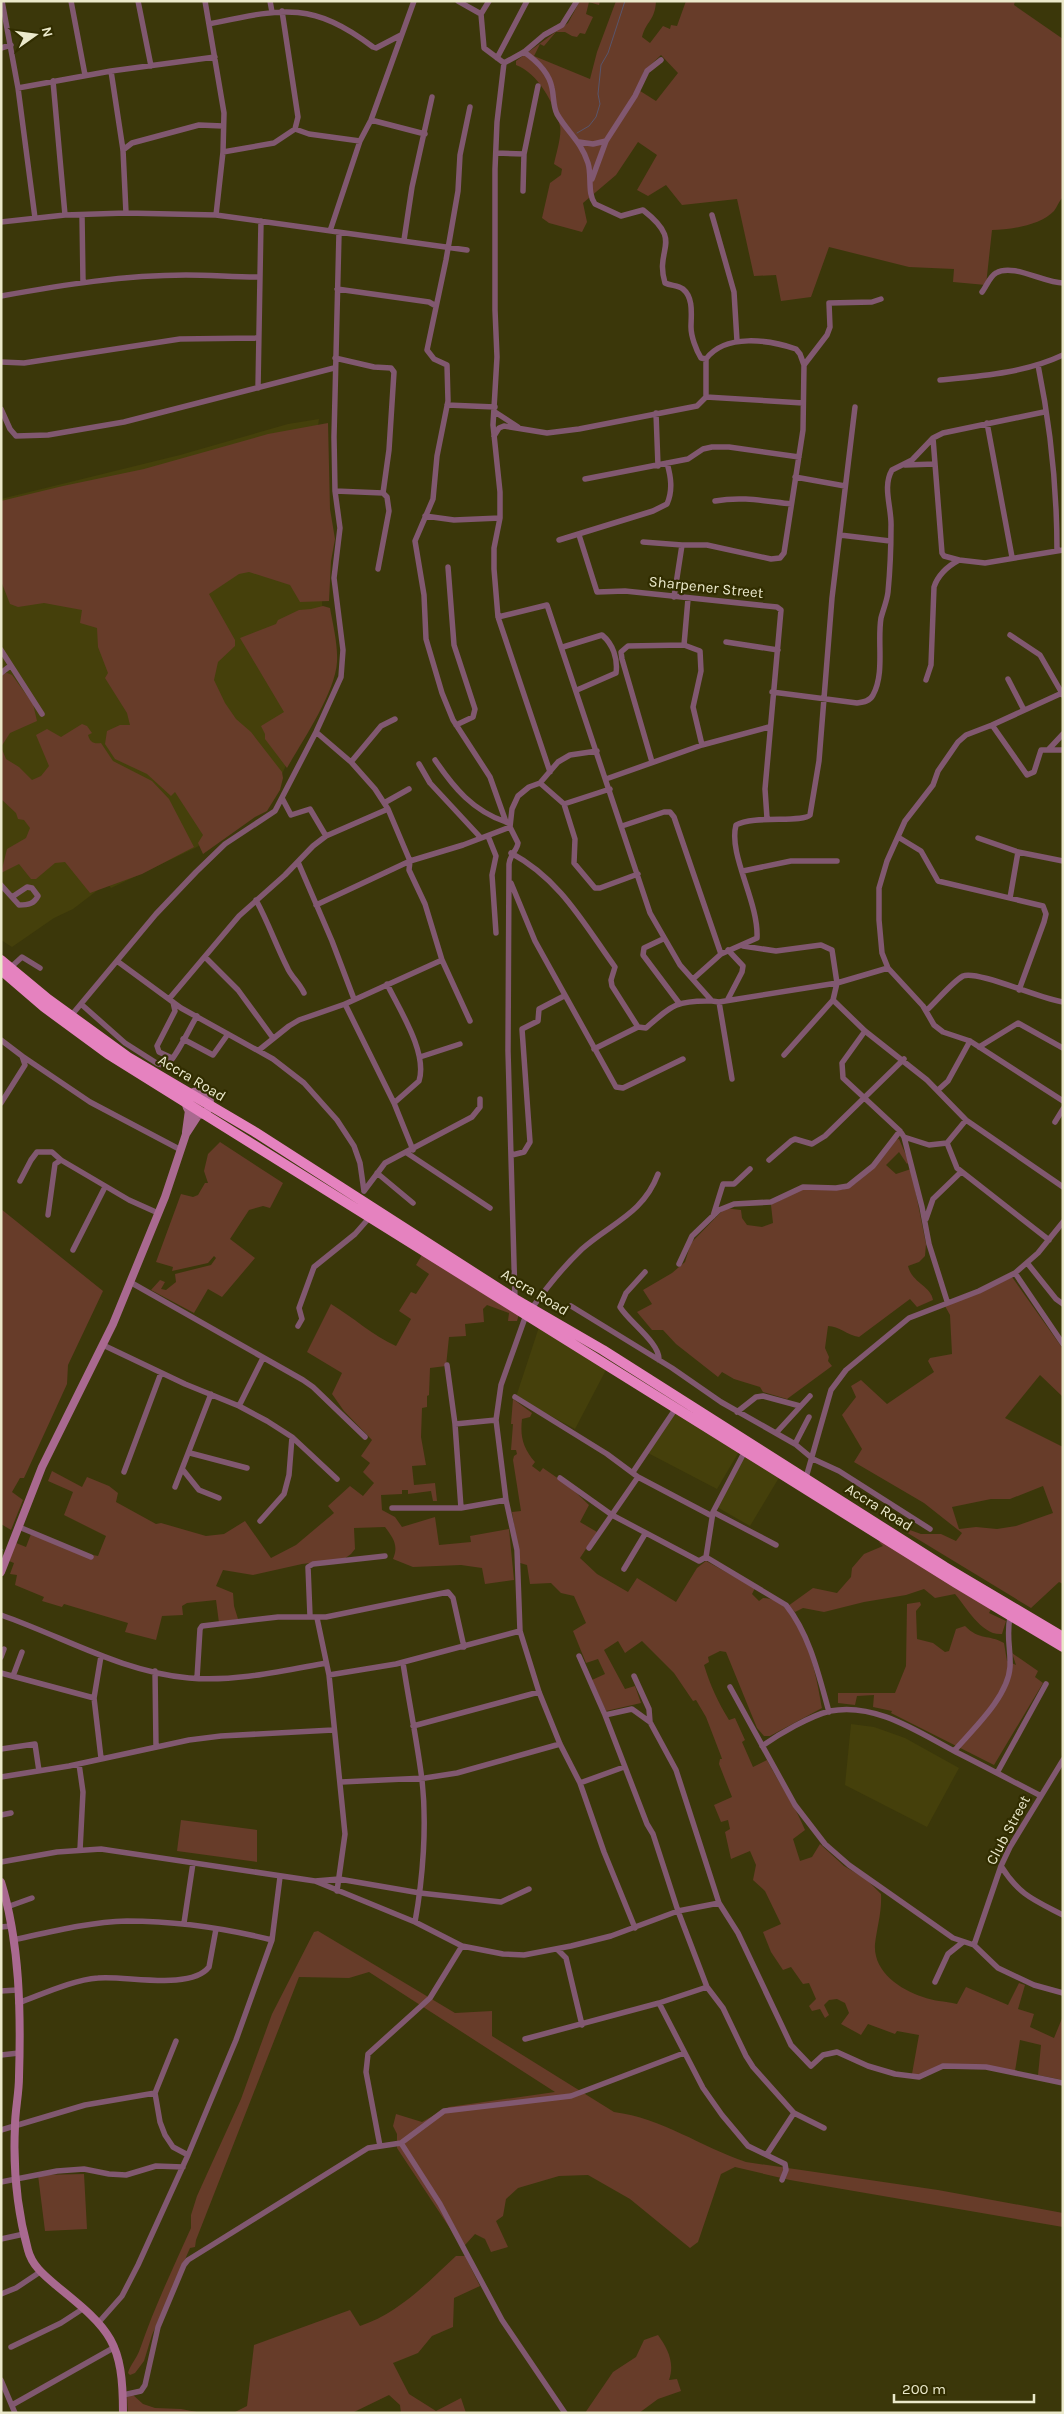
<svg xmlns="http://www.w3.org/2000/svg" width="1064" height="2414" font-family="Karla,sans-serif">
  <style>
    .built { fill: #45400b }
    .green { fill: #673c29; fill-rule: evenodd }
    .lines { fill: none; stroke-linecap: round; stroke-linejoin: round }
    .stream { stroke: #59556b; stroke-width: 1 }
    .street { stroke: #815870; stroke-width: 5.5 }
    .secondary { stroke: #a96990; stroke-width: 8 }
    .highway { stroke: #e582bf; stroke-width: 10 }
    .labels { text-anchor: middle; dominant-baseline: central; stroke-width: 4.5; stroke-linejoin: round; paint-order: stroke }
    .street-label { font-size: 15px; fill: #ebe9cb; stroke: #312d00 }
  </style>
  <rect width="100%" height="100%" fill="#3b370a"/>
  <path class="built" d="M319,419L317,433L326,536L322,603L328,671L279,781L252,816L195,848L111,888L107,883L73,909L54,918L12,947L1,940V499L180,455L288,424Z
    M540,1324L608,1366L575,1429L516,1397Z
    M675,1409L740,1450L717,1489L648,1453Z
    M746,1454L780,1476L750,1526L717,1507Z
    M851,1724L874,1727L905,1738L959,1768L927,1827L845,1785Z"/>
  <path class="green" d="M580,1H600L599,5L589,2L586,14L593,17L585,34L580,33L577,37L572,36L565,32H556L544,46L540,44L534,56L590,79L597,52L616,1H656C655,21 646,21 642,37L650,43L663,26L670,29L671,25L677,26L686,1H1015L1014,5L1063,39V197C1059,201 1057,207 1054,211C1041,225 1010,230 992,230L986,285L953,282L954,269L909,267L829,247L811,297L781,301L776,275L754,276L737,199L682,205L666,185L648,196L637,190L657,155L638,142L616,175L583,203L587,222L582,232L549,223L542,218L550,183L561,175L562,169L554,164C556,154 562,136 560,126C554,103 538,73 516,65V61L568,23ZM661,55L678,73L656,101L637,89L644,71Z
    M328,423L330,509L335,539L331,561L329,601L300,602L290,585L249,572L239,574L209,594L235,640V646L218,662L214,680L225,703L236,719L251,732L268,754L282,772L283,778L280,790L267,811L255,817L203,854L198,843L203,835L175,792L171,796L147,774L115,759L105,744L107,731L120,725H130L127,713L105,678L108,673L98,647L97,628L80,623L82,610L44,603L18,607L10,604L1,581V501L63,486L144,469L268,434Z
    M323,606L330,608C333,625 338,645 337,662C335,693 303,740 287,768L265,739V734L261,726L284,712L240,638L276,624L278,620L299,610L311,609Z
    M7,673L12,675L33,704L37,721L10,733L1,747V674Z
    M82,724L87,726L92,733L88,735C90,742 93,744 101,743L113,761L152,781L169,799L194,847L142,874L90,893L65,862L55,863L36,879H31L19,864L1,873L7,849L26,838L30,828L24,820L18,819L16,813L1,799V747L6,759L19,767L32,780L41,776L49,766L36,735L47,729L61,737Z
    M899,1139L909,1162L907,1164L899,1152L886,1165L896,1174L911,1169L926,1244L925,1256L919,1262L908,1266C912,1283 931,1286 933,1300L917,1307L910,1299L859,1337C847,1335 839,1326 828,1326L825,1348L829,1357L828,1361L832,1366L787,1399L763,1392L760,1387L734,1379L722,1372L718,1377L676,1344L663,1330H652L637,1312L652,1304L643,1290L672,1273L685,1262L691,1243L725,1208L741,1210L742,1218L747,1225L762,1227L773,1223L771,1205L802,1189L842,1190L856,1183L877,1164L894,1140Z
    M220,1142L283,1183L270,1208L263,1206L249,1210L230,1239L255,1258L222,1297L208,1289L194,1313L151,1290L160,1280L165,1282L161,1289L166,1290L176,1282L175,1274L211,1265L216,1258L214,1256L208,1263L172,1271L173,1267L156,1262L181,1194L193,1197L198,1195L205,1183H208L204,1171L208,1154Z
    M1,1209L103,1291L68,1365L67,1384L24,1478H20L12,1492L23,1500L11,1530L1,1524Z
    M423,1253L519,1314L517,1321H508L509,1313L487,1305L483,1309L484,1322L465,1324L466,1336L449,1337L446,1366L430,1368L429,1395L427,1396V1407L422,1408L421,1437L426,1465L412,1466L414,1485L435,1483L437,1501H433L431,1491L408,1494V1490H402V1494L381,1495L382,1510L395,1517L402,1527L435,1517L439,1545L471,1542L470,1536L509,1529L514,1580L485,1584L482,1568L461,1565L413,1567L393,1559C399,1545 393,1538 385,1527L354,1528L355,1549L351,1554L344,1559L302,1564L253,1575L223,1570L216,1586L233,1593L234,1606L238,1619L219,1623L216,1600L187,1603L182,1606L183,1615L162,1616L156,1640L125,1632L128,1623L64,1604L62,1607L42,1601L44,1597L15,1585L17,1575L10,1574L14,1563L9,1561L16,1543L26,1547L31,1534L91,1559L93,1555L98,1556L106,1536L64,1515L73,1492L48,1481L52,1471L82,1487L87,1477L109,1486L118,1493L116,1502L156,1524L161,1523L206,1536L224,1534L245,1521L271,1558L296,1545L334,1513L328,1506L350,1486L363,1496L374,1483L363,1472L370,1463L361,1456L372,1440L344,1411L332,1394L342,1373L307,1352L331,1304C353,1317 373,1336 396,1346L411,1319L399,1311L411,1292L416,1294L429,1274L416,1265Z
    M1012,1277L1063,1349V1397L1040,1375L1005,1418L1063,1447V1584L1059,1582L1031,1608L906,1532L907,1529L921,1534H941L956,1541L962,1533L924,1503L854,1462L862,1449L842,1415L856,1397L851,1386L861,1380L887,1404L934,1372L928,1361L930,1358L952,1354L950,1315L945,1306ZM1043,1486L1053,1513L1016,1526L997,1529L976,1527L959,1529L952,1507L991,1499H1010Z
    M513,1399L532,1413L530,1417L522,1419C520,1437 523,1448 535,1462L532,1466L540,1472L543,1468L569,1486L589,1505L580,1522L597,1532L580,1558L597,1574L628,1592L637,1578L676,1602L697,1568L706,1561L755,1588L752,1594L759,1601L763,1598C803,1598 817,1678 822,1708L770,1736H764L757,1728L726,1652L720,1651L708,1657L709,1662L704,1665C710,1685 718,1702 729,1720L735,1718L745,1740L742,1742L753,1767L767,1760C779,1784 795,1805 805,1830L793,1839L800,1861L812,1857L820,1844L844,1866L866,1879L881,1894C882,1912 877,1927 875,1944C873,1971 899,1989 923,1997C932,2001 945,2001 957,2004L966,1987L1008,2005L1019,1983L1025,1985L1018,2009L1034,2014L1030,2027L1054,2038L1063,2016V2080L1038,2075L1041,2045L1020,2040L1015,2071L941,2064L921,2075L912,2074L919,2035L897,2031L895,2034L868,2024L861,2035L841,2024L849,2013L845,2003L837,1999L829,2000L824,2005L829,2015L825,2018L820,2009L812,2011L809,2006L816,1999L809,1983L803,1984L791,1967L783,1970L771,1952L763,1932L781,1924L765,1891L753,1880L756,1865L750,1851L731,1859L725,1832L730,1829L728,1820L721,1822L714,1805L732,1797L719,1764L720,1759H722L721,1756L706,1717L696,1700L693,1701L674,1673L642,1641L625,1653L618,1641L604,1650L625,1689L635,1686L641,1703L606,1711L592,1680L605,1674L598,1659L586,1663L573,1631L586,1623L574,1596L561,1593L551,1583L530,1584L527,1565L520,1563L512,1512L521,1511L513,1460L514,1456L517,1454L516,1450H511L513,1424H511Z
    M882,1539L992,1607L989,1613L1006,1621L1002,1634C982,1636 966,1607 955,1594L935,1598L924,1589L906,1595L864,1602L824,1612L803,1608L795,1612L788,1606L813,1588L837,1593L851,1577L852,1568L864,1554L883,1546L879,1542Z
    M920,1602L921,1605L916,1611L917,1639L933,1643L945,1652L949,1651L956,1629L965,1626C980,1641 988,1634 1004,1643L1007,1661L1016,1665L1012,1653L1038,1671L1035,1677L1043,1683L994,1765L891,1713L892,1711L873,1707L874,1695L857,1696L855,1705L838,1703V1693H895L906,1666L907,1604Z
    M181,1820L257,1830V1862L177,1851Z
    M318,1931L455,2013L492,2011V2036L614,2112C662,2118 701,2147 746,2162L938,2190L1063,2213V2227L790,2180L735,2167L721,2174L698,2242L690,2248L630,2199L588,2175L559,2176L518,2188L506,2199L503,2216L496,2221L508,2247L491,2252L485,2239L475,2234L465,2245H461L397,2148V2134L393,2126L396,2114L422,2122L449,2107L555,2092L369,1972L349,1978L299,1977L196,2240L195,2247L190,2248L152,2335L144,2361L135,2373L130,2375L128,2373C130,2365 137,2358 140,2349C154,2308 173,2268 191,2228V2215L197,2196L241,2099L272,2014L314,1932Z
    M84,2174L87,2229L45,2231L38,2175Z
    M456,2256H465L480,2286L454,2298L453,2327L432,2336L418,2353L393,2363L409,2394L436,2411L461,2398L466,2413H401L400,2405L389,2395L352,2413H233L247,2406L254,2345L350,2310L360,2326C399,2313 427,2283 456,2256Z
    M658,2335C668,2349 675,2363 669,2380L677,2379L681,2391L658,2399L639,2413H585L613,2372L636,2357L644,2340Z
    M132,2394L143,2404L155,2408L181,2409L202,2413H128L127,2395Z"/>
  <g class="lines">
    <path class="stream" d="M577,133L589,126L596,117L600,104L598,94L601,65L608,53L625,1
      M1,1549L3,1550"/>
    <path class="street" d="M2,1L18,88L35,218
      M71,1L85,75
      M138,1L151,66
      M205,1L224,113L223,152L216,215
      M270,1L272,12
      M458,1L481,14L484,48L504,63L524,52L544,35L562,25L577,1
      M481,14L489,1
      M209,24C281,9 311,0 373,47L376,48L401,35
      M1,48L11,45
      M524,52C537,61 549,72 552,88C554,97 553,106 557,114C568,133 581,141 588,163C592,176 587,193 595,204L621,216L643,210C685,243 654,247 665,283C671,286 678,285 683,289C694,298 691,316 691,327C691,336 696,350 701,358L706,359
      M497,58L527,1
      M504,63L497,122L495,169V310L497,357L493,425L500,492V518L494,548V569L498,617L550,772
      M111,71L123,150L126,213
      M53,81L65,215
      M18,88L111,71L215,57
      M470,107L460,155L458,191L446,260L427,350L434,359L447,365L448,401L437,456L433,499L415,541L424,595L426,639L442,693L453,720L490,777L506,822L510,824
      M371,120L425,134
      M295,129L309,134L360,141
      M579,142L593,144L606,141
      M123,150L132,143L199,125L223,126
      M223,152L274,143L295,129L298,117L282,11
      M496,153L524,154
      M592,179L606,141L635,96L647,71L661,60
      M523,191L524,154L538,86
      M82,215L83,282
      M712,215L734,292L737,341
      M1,222L65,215L126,213L216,215L467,250
      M330,231L360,141L371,120L414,1
      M404,240L412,187L432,97
      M337,289L429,302L436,306
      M982,292C986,287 990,276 996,273C1013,263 1044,283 1063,283
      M1,296C63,285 124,275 186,275C210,275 235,277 259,277
      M335,358L374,367L391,368L394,372L389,450L383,493
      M1,362L24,363L180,339L258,338
      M804,365L827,335L830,327L829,303L872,302L881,299
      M1038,365C1050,424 1057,491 1057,551
      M940,380C982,376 1025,373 1063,355
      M258,388L261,221
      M706,397L803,403
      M447,405L495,407
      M1,409L10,429L16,436L48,435L124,422L334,368
      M495,412L518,427
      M656,413L658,466
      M987,423L1012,557
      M494,436L499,428L504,426L547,433L579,429L697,406L706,397V359C725,333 770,340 796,349L800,354L804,365L803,430L784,553L780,558L771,559L707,545H682L674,597
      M933,438L942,553L944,556L959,560
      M905,465L935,464
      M795,477L845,486
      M585,479L688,459L703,449L712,447H729L799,457
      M335,491L383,493L387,497L389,511L378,569
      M715,501C742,496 764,501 791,504
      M425,516L454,520L500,518
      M579,535L597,592L625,591L777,607L781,610L765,789L767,818
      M840,535L890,541
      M559,540L653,511L667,504C673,490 671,477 667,463
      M643,542L682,545
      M448,567L454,645L475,709L473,717L456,725
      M498,617L547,605L650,913L680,965L712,1001L719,1002L837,983L888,968
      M1010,635L1040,655L1063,695
      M726,642L778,650
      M684,645L688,599
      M563,647L602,635C613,644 618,659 616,673L577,690
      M1,650L42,714
      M1,673L10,666
      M1008,679L1024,710
      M926,680L931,665L934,587C938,575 948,566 959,560L985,563L1063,550
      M772,692L857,703C864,702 870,701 873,695C885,673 877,642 881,618C883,610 887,601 888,592C890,571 891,549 891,527C892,508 882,487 892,470L912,460L933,438L943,433L1044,412
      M1062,693L992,725L966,735L958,742L938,771L933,785L905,821L887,861L879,888V920L882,953L888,968L923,1006L934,1025L943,1032L970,1041L1063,1101
      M992,725L1027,775L1034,772L1041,750H1063
      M316,732L351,762L375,789L388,809L410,861L409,870L425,904L442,960L470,1021
      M1049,749L1063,734
      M435,760C454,788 473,811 506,822
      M351,762L381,726L395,719
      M652,762L622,659L621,652L628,646L684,645L700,651L701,671L693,707L702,745
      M419,764L430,783L481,838
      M606,779L702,745L769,727
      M540,783L564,804L610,789
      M282,798L291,815L310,809L326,836
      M384,803L409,789
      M564,804L575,839L574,863L595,888H600L638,874
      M622,826L664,812H670L674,817L721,954
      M488,836L496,856L492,875L496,933
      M898,837L921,851L938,881L1043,906L1046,914L1044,922L1019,990
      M978,838L1018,852L1063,861
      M511,853C560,879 584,924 615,967L611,980L612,986L638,1027L646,1028C671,1006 676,1000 712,1001
      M298,862L332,941L354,999
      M743,871L791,861H837
      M511,883L535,941L616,1087L623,1088L683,1059
      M1,885L19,905C28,905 34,904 38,896L32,888L27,887L12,897
      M1010,898L1018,852
      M256,900C268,922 276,945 287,967C291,977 299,982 304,993
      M316,905L410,861L463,845L510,827
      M663,939L644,948L643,955L679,1003
      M743,946L776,951L821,945L832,950L837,983L833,1000L784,1055
      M205,957L238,990L273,1038
      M117,961L181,1008L273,1059L304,1083L337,1120L354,1146L360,1163L364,1191
      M10,968L22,957L40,968
      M693,979L721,954L757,938C759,902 728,855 736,825C753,815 803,823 810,815L819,761L832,598L855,407
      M387,984C399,1009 428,1053 419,1081L394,1103
      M169,999L239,916L285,875L313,846L326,836L388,809
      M728,999L742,972L743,966L728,950
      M833,1000L865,1031L927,1080L966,1120L1063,1187
      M719,1002L732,1079
      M81,1004L125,1043L158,1064C160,1064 164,1066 166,1065C174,1062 191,1025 197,1016
      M345,1004L394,1103L413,1150
      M926,1011C936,1002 952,982 963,976C977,970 1041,999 1063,1002
      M70,1017L156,914L196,872L225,844L275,811L316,732L341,677L343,650L334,578L340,528L335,491L334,437L339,233
      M865,1031L842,1063L843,1078L900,1131L904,1137L929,1145L947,1143L966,1120
      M183,1039L213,1055L228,1034
      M1,1040L22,1056L25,1065L1,1103
      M979,1047L1018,1023L1063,1048
      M594,1049L638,1027
      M259,1050L289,1026L299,1020L345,1004L442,960
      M22,1056L90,1102L181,1150
      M420,1057L460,1044
      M172,1058L159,1052L157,1046L175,1011L173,1002
      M938,1090L948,1081L970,1041
      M1055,1122L1063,1109
      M904,1137L922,1207L929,1244L947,1301
      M947,1143L957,1168L1049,1240
      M407,1153L490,1208
      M512,1155L524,1152L530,1142L522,1029L538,1021L539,1009L564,996
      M769,1160L791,1141L795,1139L812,1144L825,1136L904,1059
      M377,1173L413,1203
      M20,1181L31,1160L37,1152H52L61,1160
      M364,1191L385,1163L472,1117L480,1107V1099
      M48,1215L55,1164L61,1160L129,1200L158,1213
      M713,1216L723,1184H734L750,1169
      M926,1219L933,1199L961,1172
      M73,1250L105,1187
      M679,1264L692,1236L719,1210L734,1204L771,1202L803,1187L836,1188L848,1186L873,1166L900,1131
      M1028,1264L1056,1299L1063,1304
      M645,1272L626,1293L620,1307C629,1322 660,1343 659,1360
      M1015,1273L1063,1344
      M130,1282L303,1380L313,1387L365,1437
      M515,1299L508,1051L509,864C510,854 517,851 518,843L510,827L512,809L518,796L529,787L540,783L558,762L570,755L597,751
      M571,1306L672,1368L721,1402L795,1444L813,1459L839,1471L930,1529
      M532,1308C547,1287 563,1267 582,1249C611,1223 643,1214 658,1174
      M526,1315L501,1385L496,1420L506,1500L517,1550L520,1631L539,1692L560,1744L580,1783L604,1852L635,1928
      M298,1326L302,1319L299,1308L314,1267L355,1234L370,1217
      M103,1345L185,1384L239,1406L267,1421L292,1437L337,1479
      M447,1365L455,1424L461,1508
      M515,1397L607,1454L638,1477L712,1516
      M239,1406L263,1358
      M737,1412L756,1397L763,1396L800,1406
      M455,1424L496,1420
      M776,1433L810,1396
      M795,1444L809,1417
      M190,1453L247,1468
      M183,1470L199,1490L219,1498
      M124,1472L161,1373
      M633,1472L676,1408
      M560,1478L612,1515L699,1561L706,1557L713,1512L745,1451
      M805,1481L831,1390L846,1370L909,1318L979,1291L1015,1273L1038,1253L1063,1222
      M175,1487L211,1394
      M392,1508H461L506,1500
      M713,1512L776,1545
      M260,1521L284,1494L289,1475L292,1437
      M19,1527L91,1557
      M589,1548L638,1477
      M706,1557L786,1605C810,1635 819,1676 829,1712
      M624,1569L645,1534
      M1,1615C64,1637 122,1672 189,1678C235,1682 282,1671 326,1663
      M310,1616L308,1567L313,1564L385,1556
      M317,1618L329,1675L345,1834L337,1891
      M101,1656L94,1698L101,1758
      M579,1656L605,1715L647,1824L653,1834L678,1911L707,1987L723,2008L746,2056L753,2067L794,2113L824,2128
      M1,1657L4,1649
      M403,1663C409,1702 417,1741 422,1780C427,1825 423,1878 415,1922
      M155,1671L156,1747
      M1,1673L94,1698
      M329,1675L396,1664L520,1631
      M13,1676L22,1652
      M634,1676L649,1709L650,1722
      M197,1678L200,1629L202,1626L278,1617H326L448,1592L453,1598L464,1647
      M730,1687L795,1805L825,1844L849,1865L953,1938L974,1945L998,1968L1034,1985L1063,1993
      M605,1715L632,1709L650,1722L676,1770L719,1903L738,1933L791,2045L811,2066L823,2055L837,2052L868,2066L895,2074L919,2077L943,2066L986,2067L1063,2083
      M413,1726L539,1692
      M762,1746C779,1734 810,1716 830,1711C875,1702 918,1732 956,1752C984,1766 1012,1781 1041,1796
      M1,1749L35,1744L39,1771
      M954,1751C973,1729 1008,1697 1010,1667C1011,1648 1006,1637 1010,1617
      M79,1764L83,1792L80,1850
      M997,1773L1046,1684
      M1,1777L69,1766L189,1740L221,1736L333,1730
      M341,1782L425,1778L457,1773L560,1744
      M580,1783L624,1767
      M1,1815L11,1813
      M1,1862L57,1852L101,1849L315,1881L415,1922L462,1946L503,1954L524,1955L571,1946L611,1936L678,1911L719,1903
      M1001,1866C1019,1895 1034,1900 1063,1915
      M315,1881L339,1879L420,1893L501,1902L529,1889
      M7,1907L32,1898
      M184,1923L193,1863
      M1,1927L11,1926
      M13,1940C50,1932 89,1922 127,1921C176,1921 224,1928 272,1940
      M974,1945L1001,1866L1010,1847L1063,1760
      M557,1949L566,1958L582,2025
      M935,1982L948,1954L963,1942
      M1,1991L17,1990
      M18,2003C43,1994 72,1980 98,1978C125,1975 190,1991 209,1967L216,1929
      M659,2003L703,2088L722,2115L748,2146L785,2164L786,2170L782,2180
      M525,2039L659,2003L707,1987
      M176,2041L155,2093L160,2122L165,2135L173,2147L188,2155
      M1,2055L19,2053
      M1,2130L85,2105L155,2093
      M401,2143L440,2204L502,2320L565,2413
      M380,2146L366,2072L368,2054L430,1998L462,1946
      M767,2154L794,2113
      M1,2182L57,2171L84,2169L109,2174L126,2175L156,2166L183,2167
      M1,2239L24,2234
      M1,2294L16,2288L40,2272
      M99,2322L122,2296L138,2265L188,2155L236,2040L272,1940L280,1877
      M11,2347L61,2323L84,2308
      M1,2380L15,2413
      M123,2395L141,2391L145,2385L158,2327L184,2265L188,2260L368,2148L401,2143L444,2111L571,2096L684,2053
      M12,2405L115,2347"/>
    <path class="secondary" d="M186 1103a12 12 0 1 1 24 0a12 12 0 1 1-24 0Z
      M186,1132L189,1110
      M1,1572L42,1467L113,1324L165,1197L186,1134L199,1114
      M1,1882C20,1943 21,2014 19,2077C19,2094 15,2110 15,2126C13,2167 17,2210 28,2250C32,2266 45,2276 58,2287C111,2330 123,2342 123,2413"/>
    <path class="highway" d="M1,960L48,999L128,1057L255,1132L515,1299L603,1350L945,1567L1063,1637
      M1,970L44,1007L108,1054L956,1583L1063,1647"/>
  </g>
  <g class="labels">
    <g class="street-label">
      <text transform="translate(706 587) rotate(6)">Sharpener Street</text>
      <text transform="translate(192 1078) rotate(31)">Accra Road</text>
      <text transform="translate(535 1292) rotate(31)">Accra Road</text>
      <text transform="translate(879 1507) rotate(32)">Accra Road</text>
      <text transform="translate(1008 1830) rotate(-62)">Club Street</text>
    </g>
  </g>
  <rect width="1064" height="2414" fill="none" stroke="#ebe9cb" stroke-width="5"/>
  <g transform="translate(35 35) rotate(76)" stroke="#312d00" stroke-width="4" paint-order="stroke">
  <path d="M0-4L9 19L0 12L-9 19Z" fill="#ebe9cb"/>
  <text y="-8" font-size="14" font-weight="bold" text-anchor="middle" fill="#ebe9cb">N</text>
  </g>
  <path d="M894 2394v8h140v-8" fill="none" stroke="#ebe9cb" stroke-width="2.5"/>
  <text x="902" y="2394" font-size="15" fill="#ebe9cb" stroke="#312d00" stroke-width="4" paint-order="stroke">200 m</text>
</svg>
